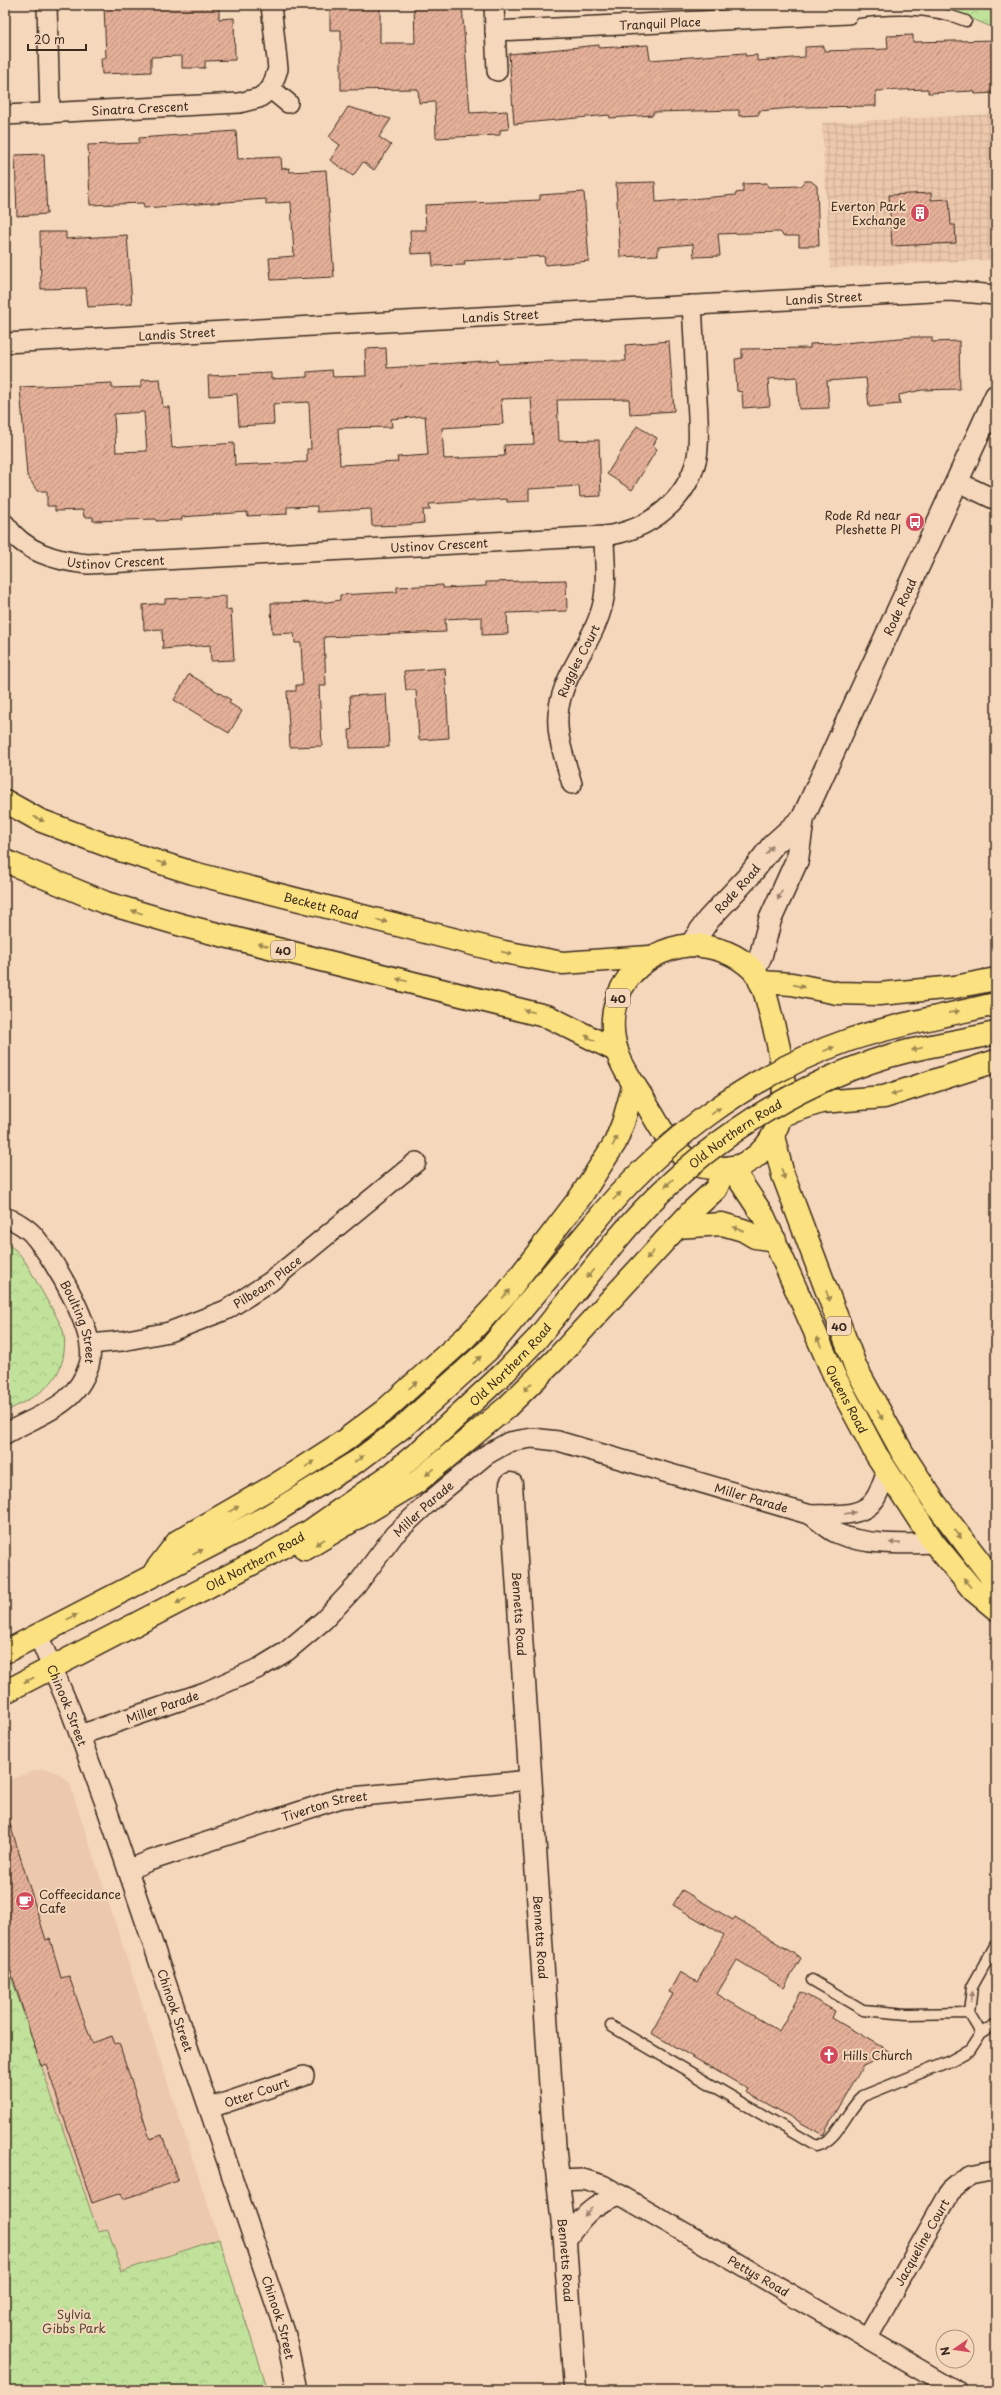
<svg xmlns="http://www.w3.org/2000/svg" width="1001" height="2395" font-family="'Playpen Sans',sans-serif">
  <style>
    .built { fill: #ecc8ad }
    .industrial { fill: url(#industrial-grid) }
    .forest { fill: url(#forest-crowns); stroke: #7e865c }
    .building { fill: url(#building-hatch); stroke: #3b2a1e; fill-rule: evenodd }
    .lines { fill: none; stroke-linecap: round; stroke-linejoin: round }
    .service-casing { stroke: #3b2a1e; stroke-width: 13 }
    .minor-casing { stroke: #3b2a1e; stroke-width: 22 }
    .tertiary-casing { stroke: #3b2a1e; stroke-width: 25 }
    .secondary-casing { stroke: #3b2a1e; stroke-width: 25 }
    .primary-casing { stroke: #3b2a1e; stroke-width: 25 }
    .trunk-casing { stroke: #3b2a1e; stroke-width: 25 }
    .service { stroke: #f5d7bb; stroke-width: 10 }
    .minor { stroke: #f5d7bb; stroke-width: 19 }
    .tertiary { stroke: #f5d7bb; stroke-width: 22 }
    .secondary { stroke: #f5d7bb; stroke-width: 22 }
    .primary { stroke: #fbe180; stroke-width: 22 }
    .trunk { stroke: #fbe180; stroke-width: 22 }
    .trunk-bridge-casing { stroke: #3b2a1e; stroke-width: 25; stroke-linecap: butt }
    .trunk-bridge { stroke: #fbe180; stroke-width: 22 }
    .oneway { fill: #9b864f }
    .oneway2 { fill: #98806c }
    .labels { text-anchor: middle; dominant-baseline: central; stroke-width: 4; stroke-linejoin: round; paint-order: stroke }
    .shield { fill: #f5d7bb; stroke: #735e4d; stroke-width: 1 }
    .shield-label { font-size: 11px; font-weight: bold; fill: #3b2a1e }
    .street-label { font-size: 12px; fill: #3b2a1e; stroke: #f5d7bb }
    .poi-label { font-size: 12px; fill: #3b2a1e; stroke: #f5d7bb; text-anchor: end }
    .park-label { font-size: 12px; fill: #4f4631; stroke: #f5d7bb }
  </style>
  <defs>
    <pattern id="industrial-grid" width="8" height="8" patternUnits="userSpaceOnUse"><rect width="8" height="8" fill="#ecc8ad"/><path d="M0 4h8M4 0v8" fill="none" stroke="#cbac94"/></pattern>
    <pattern id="forest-crowns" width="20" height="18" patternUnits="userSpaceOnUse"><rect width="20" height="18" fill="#c1e29b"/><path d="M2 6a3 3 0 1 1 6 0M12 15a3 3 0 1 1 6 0" fill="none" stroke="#a7c285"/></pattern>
    <pattern id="building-hatch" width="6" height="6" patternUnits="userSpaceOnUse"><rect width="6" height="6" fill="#e4b098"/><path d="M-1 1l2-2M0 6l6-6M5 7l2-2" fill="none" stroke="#ba8f7b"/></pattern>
  </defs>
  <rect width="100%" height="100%" fill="#f5d7bb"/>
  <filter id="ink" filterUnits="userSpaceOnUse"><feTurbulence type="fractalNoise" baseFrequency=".025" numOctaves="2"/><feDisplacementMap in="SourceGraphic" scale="8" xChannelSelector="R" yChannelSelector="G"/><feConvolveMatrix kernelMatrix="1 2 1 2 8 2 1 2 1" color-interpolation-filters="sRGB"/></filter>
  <g filter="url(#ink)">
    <path class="built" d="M47,1769L58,1773L69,1782L219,2239L122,2271L108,2230L99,2232L5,1959V1782L33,1771Z"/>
    <path class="industrial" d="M996,114V259L830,268L822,123Z"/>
    <path class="forest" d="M927,5H996V29L961,14Z
      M5,1243C23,1251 30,1271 40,1288C47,1301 56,1314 62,1328C65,1335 65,1345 64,1352C60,1387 33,1397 5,1412Z
      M5,1959L98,2232L108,2230L122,2271L219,2239L268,2390H5Z"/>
    <path class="building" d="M104,5H219V19L234,18L235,60L205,61V68H182V56L151,57V72L102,74L101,58H106Z
      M330,5H380V43H415L414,5H462L470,113L507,111L509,129L500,130V135L436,138L435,102L419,103L418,89L341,90V30H330Z
      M913,35V42L996,40V93L975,94L974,91L928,93V89L876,91V106L802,107L759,111V115L739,116V110L653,112V115L610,118L609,115L514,124L509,54L599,45V48L648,45L650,60L745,53V56L757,55V61L805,57V47L824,46V51L888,49L887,36Z
      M348,107L391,119L379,137L391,145L374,170L363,162L353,176L330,160L340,145L329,137Z
      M236,131L238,159L281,157L282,169L289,168L290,172L326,170L334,277L271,280L269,258L294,256L291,202L266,204V199L144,208L143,203L90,205L88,145L139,143V138Z
      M44,154L47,214L17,216L15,155Z
      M805,181H811L817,186L819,246H799V236H784L780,232L718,234L720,256L694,257L693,244L658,247V255L620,257L616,183L655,182L656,202L736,195V193L743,192V184L767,183L768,187L800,186Z
      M584,192L589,261L545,265L544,256L464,261L465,265L433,266L432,253L411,254L410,230H426L425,205L540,200V195Z
      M931,193V200L949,199L951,225H955L956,243L892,246L889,195Z
      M40,232H66V239L127,235L132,304L88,307L86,288L41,289Z
      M912,337H932V342L959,341L960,389L922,390L899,395L900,404L869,407L866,378L827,381L829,408L799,409L797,377L768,379L770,406L743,408L742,392L737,391L735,359L742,358V349L810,348V344L831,343L832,344Z
      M669,341L674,411L630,414L629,399L557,400L559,441L599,440L601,496L580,497L579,486L529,489V501L507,502V499L429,504L430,510H423L424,523L404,525L372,526L371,509L317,512V506L287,507V514L247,516V512L182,517V520L156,521V519L93,521V517H84L83,510L55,511V506H47V491H37L27,475L20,387L112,383V388L141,387V380L160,379L163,407H169L172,448L234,443L235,465L307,462V449H311L309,402L273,404L274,424L239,426L237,394L209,396L208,376L271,373V379L307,377V372L332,370L333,377L366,376L365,349L386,348L387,368L498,360L499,364L554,361H626L625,345ZM531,398L534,444L504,445L505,456L444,459L442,428L503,424L501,399ZM144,412L147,451L116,452L114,414ZM425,416L428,455L397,457L398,462L340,465L338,428L392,427L391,419Z
      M637,426L657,438L653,446L657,449L632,490L607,474Z
      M566,580L567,611L507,613L508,634L482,635V617L445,619L446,632L324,637L326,686H319L322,746L290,747L287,691H296V685H303L301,643H295L294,633L272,634L271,603L328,602L340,600V595L397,592V587L443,585V588L486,586V582Z
      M226,596V610L231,609L234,660L211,661L210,645L163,649L162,629L144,630L143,605L165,603V599Z
      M445,668L449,738L419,740L416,690H406L404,671Z
      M189,674L231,700L229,703L242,711L229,733L174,700Z
      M386,694L389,747L350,748L349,730H352L350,696Z
      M5,1821H9L46,1940L50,1939L61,1978L69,1976L92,2043L112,2036L115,2044L119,2043L150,2139L162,2135L178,2181L123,2199L121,2193L92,2203L46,2064L41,2066L5,1953Z
      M682,1890L733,1920L735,1917L801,1958L784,1988L737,1960L717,1994L779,2031L801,1992L835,2011L832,2018L892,2053L863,2066L823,2135L746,2092L748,2089L651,2033L673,1994L669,1992L680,1972L697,1982L724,1935L673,1905Z"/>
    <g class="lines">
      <defs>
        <path id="service" d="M848,14C887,8 928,6 966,21
          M812,1980L863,2010L907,2014L969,2013
          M611,2026L816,2146C839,2140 846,2110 863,2096L950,2061L970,2050L981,2033L996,2024
          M981,2033L969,2013L972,1987L996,1944"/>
        <g id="minor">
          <path d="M47,5L50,112"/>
          <path d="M271,5L278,69L271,89L288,103"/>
          <path d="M494,5L497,71"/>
          <path id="s1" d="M495,31L848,14"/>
          <path id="s2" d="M5,115L239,103L259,98L271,89"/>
          <path id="s3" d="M5,343L950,291L996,295"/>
          <path d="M958,482L996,500"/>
          <path id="s4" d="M5,524C24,552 56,561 88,564L604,536C647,531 687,502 697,457C700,438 698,418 697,399C695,368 694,336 692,305"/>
          <path id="s5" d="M572,784C565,759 554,733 559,707C565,670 595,640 603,603C608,583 604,558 604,536"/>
          <path id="s6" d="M5,1218C14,1219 29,1229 35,1237C55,1261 99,1334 89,1365C76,1407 39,1414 5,1434"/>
          <path id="s7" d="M90,1344L122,1341L169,1332L226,1310L270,1282L416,1162"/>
          <path d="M811,1515C819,1521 828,1529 836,1533C865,1546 903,1544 934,1543"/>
          <path id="s8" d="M38,1635L70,1709L106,1806L285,2332L297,2390"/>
          <path id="s9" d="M80,1735L205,1692L259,1668L287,1651L324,1620L356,1586L394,1535L429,1502L486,1455L509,1442L520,1440L532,1438L558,1441L811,1515C831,1514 862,1519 875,1499C880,1491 883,1480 887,1471"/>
          <path id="s10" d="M128,1870L149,1861L341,1798L530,1780"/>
          <path id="s11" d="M210,2108L304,2076"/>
          <path id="s12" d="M558,2180L583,2179L603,2185L955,2390"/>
          <path d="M565,2242C582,2217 591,2204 621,2195"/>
          <path id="s13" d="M867,2339L950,2192L970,2175L996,2170"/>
        </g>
        <g id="tertiary">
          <path id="s14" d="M511,1484L555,2153L565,2242L575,2390"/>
        </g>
        <g id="secondary">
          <path id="s15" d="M691,945L708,920L749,876L773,845L803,818"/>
          <path id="s16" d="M754,971L761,955L770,920L797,860L803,818L996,396"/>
        </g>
        <g id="primary">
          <path id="s17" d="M5,801L39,820L114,848L193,873L504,952L563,963L649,957"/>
          <path d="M5,861L106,903L185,926L549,1017L617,1051"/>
          <path d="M691,945C714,946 736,953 753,970C764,982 768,1004 772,1020C783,1060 794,1110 766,1146C757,1157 744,1166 730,1168C717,1169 704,1169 693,1163C671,1150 660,1127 647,1105C637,1088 622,1069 617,1051C600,996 637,950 691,945Z"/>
          <path d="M773,1136L783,1175L856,1368L902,1452L935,1503L989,1574L996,1588"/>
          <path id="s18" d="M731,1167L764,1217L835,1377L876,1454L934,1543L973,1590L996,1609"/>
        </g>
        <g id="trunk">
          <path d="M760,982L792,984L837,993L879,994L955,987L996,979"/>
          <path d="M782,1115L821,1102L884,1097L996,1061"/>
          <path d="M677,1227L722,1224L743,1230L755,1237L775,1240"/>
          <path d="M305,1549L417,1482L507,1407L556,1359L692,1211L716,1189L725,1168"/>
          <path d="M155,1571L178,1541L277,1484L341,1443L385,1410L466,1337L506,1294L581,1196L615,1143L623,1123L634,1084"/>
          <path d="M5,1652L268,1516L359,1460L403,1427L488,1350L592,1226"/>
          <path id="s19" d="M5,1692L265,1557L310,1531L393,1473L422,1449L505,1372L536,1340L614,1243"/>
        </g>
      </defs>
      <use href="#service" class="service-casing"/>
      <use href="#minor" class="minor-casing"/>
      <use href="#tertiary" class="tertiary-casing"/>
      <use href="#secondary" class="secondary-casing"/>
      <use href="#primary" class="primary-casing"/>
      <use href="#trunk" class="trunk-casing"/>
      <use href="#service" class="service"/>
      <use href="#minor" class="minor"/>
      <use href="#tertiary" class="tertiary"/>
      <use href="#secondary" class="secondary"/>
      <use href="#primary" class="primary"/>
      <use href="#trunk" class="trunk"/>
      <defs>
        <g id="trunk-bridge">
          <path d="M592,1226C657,1144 750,1074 849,1040C898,1024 947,1015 996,1004"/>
          <path id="s20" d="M614,1243C686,1156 780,1089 889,1056C924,1046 960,1041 996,1033"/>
        </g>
      </defs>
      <use href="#trunk-bridge" class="trunk-bridge-casing"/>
      <use href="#trunk-bridge" class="trunk-bridge"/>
    </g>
    <defs><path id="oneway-solid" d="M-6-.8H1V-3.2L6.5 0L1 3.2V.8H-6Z"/></defs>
    <g class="oneway">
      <use href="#oneway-solid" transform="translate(39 819) rotate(25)"/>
      <use href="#oneway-solid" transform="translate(162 863) rotate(18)"/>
      <use href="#oneway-solid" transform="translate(137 912) rotate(-164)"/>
      <use href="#oneway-solid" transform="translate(382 921) rotate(14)"/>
      <use href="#oneway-solid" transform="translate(263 945) rotate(-166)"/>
      <use href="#oneway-solid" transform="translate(507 953) rotate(13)"/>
      <use href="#oneway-solid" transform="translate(402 980) rotate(-166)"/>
      <use href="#oneway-solid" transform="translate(799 986) rotate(13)"/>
      <use href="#oneway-solid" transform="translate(529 1011) rotate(-166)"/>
      <use href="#oneway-solid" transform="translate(954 1012) rotate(-11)"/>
      <use href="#oneway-solid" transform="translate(590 1038) rotate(-149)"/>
      <use href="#oneway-solid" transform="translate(829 1049) rotate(-23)"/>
      <use href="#oneway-solid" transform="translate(917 1049) rotate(165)"/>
      <use href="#oneway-solid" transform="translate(896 1093) rotate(162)"/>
      <use href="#oneway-solid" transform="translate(716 1111) rotate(-36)"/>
      <use href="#oneway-solid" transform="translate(615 1141) rotate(-63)"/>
      <use href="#oneway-solid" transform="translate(783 1174) rotate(73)"/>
      <use href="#oneway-solid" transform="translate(669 1183) rotate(136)"/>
      <use href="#oneway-solid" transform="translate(617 1196) rotate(-45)"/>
      <use href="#oneway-solid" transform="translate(738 1229) rotate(-159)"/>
      <use href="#oneway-solid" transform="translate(650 1255) rotate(133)"/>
      <use href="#oneway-solid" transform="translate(590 1274) rotate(128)"/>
      <use href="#oneway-solid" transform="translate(506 1294) rotate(-50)"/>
      <use href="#oneway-solid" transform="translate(828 1296) rotate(70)"/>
      <use href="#oneway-solid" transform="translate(819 1342) rotate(-114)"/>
      <use href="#oneway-solid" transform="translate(477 1360) rotate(-43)"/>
      <use href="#oneway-solid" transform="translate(413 1385) rotate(-41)"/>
      <use href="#oneway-solid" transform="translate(528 1387) rotate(135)"/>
      <use href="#oneway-solid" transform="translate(880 1415) rotate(60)"/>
      <use href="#oneway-solid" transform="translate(359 1459) rotate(-35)"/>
      <use href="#oneway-solid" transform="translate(310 1464) rotate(-32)"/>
      <use href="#oneway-solid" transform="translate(430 1472) rotate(142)"/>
      <use href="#oneway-solid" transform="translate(234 1509) rotate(-29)"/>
      <use href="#oneway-solid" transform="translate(958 1534) rotate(54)"/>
      <use href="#oneway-solid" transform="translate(320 1542) rotate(148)"/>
      <use href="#oneway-solid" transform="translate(198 1552) rotate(-27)"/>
      <use href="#oneway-solid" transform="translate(967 1583) rotate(-131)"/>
      <use href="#oneway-solid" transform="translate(181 1601) rotate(153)"/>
      <use href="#oneway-solid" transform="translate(72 1617) rotate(-27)"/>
      <use href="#oneway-solid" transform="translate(29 1680) rotate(153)"/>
    </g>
    <g class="oneway2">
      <use href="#oneway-solid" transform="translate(769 850) rotate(-52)"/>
      <use href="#oneway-solid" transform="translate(780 895) rotate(115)"/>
      <use href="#oneway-solid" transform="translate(850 1513) rotate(-9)"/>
      <use href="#oneway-solid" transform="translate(895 1543) rotate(-176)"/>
      <use href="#oneway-solid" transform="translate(971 1997) rotate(-84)"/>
      <use href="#oneway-solid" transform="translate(588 2212) rotate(134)"/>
    </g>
  </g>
  <defs>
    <symbol id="building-disc" viewBox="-11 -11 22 22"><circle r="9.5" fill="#d1495b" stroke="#f5d7bb"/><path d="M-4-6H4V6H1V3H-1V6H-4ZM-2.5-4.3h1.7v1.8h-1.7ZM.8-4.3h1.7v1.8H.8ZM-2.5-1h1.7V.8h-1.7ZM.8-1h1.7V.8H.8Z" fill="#fff"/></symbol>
    <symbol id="bus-disc" viewBox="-11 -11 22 22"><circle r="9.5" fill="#d1495b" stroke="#f5d7bb"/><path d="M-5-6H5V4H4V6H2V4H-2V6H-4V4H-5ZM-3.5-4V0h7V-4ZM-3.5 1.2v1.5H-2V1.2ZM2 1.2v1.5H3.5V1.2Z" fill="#fff"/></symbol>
    <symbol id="cafe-disc" viewBox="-11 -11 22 22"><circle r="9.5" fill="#d1495b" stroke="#f5d7bb"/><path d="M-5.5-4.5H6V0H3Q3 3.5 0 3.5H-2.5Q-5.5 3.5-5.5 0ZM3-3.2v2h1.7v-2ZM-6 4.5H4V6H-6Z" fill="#fff"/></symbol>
    <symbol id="church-disc" viewBox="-11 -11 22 22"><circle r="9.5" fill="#d1495b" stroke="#f5d7bb"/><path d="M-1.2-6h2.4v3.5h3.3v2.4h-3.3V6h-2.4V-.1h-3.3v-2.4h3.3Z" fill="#fff"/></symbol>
  </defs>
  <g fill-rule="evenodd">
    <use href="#building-disc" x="909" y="202" width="22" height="22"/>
    <use href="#bus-disc" x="904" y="511" width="22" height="22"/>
    <use href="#cafe-disc" x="14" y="1890" width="22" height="22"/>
    <use href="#church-disc" x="818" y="2044" width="22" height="22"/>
  </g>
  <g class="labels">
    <g class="shield">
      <rect x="271" y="941" width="24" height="18" rx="3"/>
      <rect x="606" y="989" width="24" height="18" rx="3"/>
      <rect x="827" y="1317" width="24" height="18" rx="3"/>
    </g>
    <g class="shield-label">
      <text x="283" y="950">40</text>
      <text x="618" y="998">40</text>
      <text x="839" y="1326">40</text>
    </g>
    <g class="street-label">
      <text stroke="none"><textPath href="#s1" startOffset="165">Tranquil Place</textPath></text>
      <text stroke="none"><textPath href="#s2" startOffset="135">Sinatra Crescent</textPath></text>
      <text stroke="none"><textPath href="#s3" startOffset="820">Landis Street</textPath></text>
      <text stroke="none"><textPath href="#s3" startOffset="496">Landis Street</textPath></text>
      <text stroke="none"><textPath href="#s3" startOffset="172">Landis Street</textPath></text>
      <text stroke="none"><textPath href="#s4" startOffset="447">Ustinov Crescent</textPath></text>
      <text stroke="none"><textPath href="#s4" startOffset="123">Ustinov Crescent</textPath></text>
      <text stroke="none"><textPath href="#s16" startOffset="394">Rode Road</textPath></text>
      <text stroke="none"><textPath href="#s5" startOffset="129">Ruggles Court</textPath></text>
      <text stroke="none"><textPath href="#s15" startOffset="73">Rode Road</textPath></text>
      <text stroke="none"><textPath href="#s17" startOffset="334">Beckett Road</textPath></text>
      <text stroke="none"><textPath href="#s20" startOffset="164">Old Northern Road</textPath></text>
      <text stroke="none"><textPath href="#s7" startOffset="191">Pilbeam Place</textPath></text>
      <text stroke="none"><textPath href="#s6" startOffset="133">Boulting Street</textPath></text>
      <text stroke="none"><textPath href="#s19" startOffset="606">Old Northern Road</textPath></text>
      <text stroke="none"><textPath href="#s18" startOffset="260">Queens Road</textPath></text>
      <text stroke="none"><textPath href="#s9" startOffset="782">Miller Parade</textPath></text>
      <text stroke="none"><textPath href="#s9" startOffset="422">Miller Parade</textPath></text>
      <text stroke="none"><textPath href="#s19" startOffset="282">Old Northern Road</textPath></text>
      <text stroke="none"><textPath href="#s14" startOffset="130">Bennetts Road</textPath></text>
      <text stroke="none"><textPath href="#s8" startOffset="76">Chinook Street</textPath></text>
      <text stroke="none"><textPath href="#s9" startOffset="87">Miller Parade</textPath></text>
      <text stroke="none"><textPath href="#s10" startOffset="207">Tiverton Street</textPath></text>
      <text stroke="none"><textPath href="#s14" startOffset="454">Bennetts Road</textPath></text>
      <text stroke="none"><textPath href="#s8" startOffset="400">Chinook Street</textPath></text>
      <text stroke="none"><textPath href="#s11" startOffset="49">Otter Court</textPath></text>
      <text stroke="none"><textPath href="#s13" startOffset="111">Jacqueline Court</textPath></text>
      <text stroke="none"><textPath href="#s14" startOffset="778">Bennetts Road</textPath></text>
      <text stroke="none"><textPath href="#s12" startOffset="226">Pettys Road</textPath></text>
      <text stroke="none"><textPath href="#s8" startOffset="724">Chinook Street</textPath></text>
    </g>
    <g class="poi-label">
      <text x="906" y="206">Everton Park<tspan x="906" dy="14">Exchange</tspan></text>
      <text x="901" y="515">Rode Rd near<tspan x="901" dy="14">Pleshette Pl</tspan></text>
      <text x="39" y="1894" text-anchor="start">Coffeecidance<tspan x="39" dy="14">Cafe</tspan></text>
      <text x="843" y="2055" text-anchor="start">Hills Church</text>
    </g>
    <g class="park-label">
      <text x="74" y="2314">Sylvia<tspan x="74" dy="14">Gibbs Park</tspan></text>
    </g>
  </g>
  <rect width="1001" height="2395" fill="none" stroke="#f5d7bb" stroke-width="20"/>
  <rect x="10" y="10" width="981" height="2375" fill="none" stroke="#3b2a1e" stroke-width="1.5" filter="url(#ink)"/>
  <g transform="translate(955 2349) rotate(257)"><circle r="19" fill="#f5d7bb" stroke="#ab927c"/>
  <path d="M0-3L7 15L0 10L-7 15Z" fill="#d1495b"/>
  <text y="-6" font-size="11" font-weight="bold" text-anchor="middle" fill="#3b2a1e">N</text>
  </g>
  <path d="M28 44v6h58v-6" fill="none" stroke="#3b2a1e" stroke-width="2"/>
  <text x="34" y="44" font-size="12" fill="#3b2a1e" stroke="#f5d7bb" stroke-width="3" paint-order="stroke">20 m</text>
</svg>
